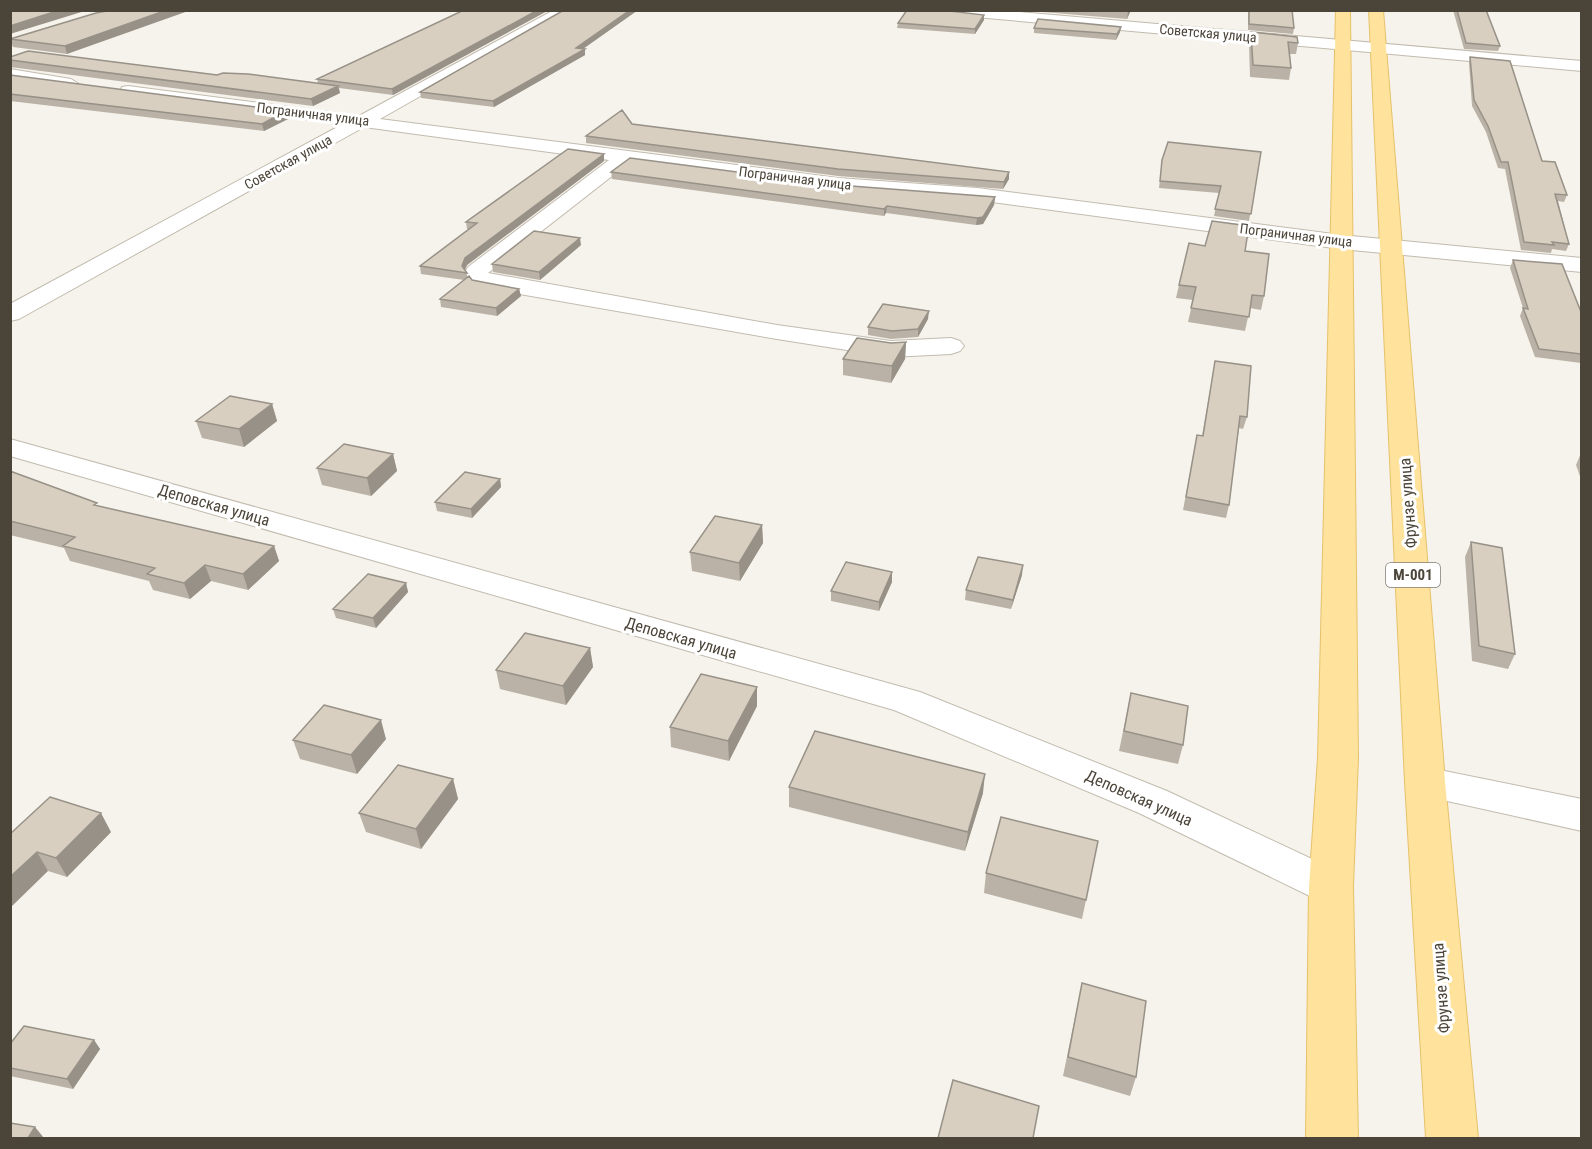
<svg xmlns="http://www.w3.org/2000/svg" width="1592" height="1149" font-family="'Roboto Condensed',sans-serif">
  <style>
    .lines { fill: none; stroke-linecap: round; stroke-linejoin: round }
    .minor-casing { stroke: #c2bbae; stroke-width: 2 }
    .primary-casing { stroke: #e6c16a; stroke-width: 2 }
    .minor { fill: #fff; fill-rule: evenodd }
    .primary { fill: #ffe39c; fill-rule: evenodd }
    .wall { fill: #bab2a6 }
    .shaded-wall { fill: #979187 }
    .building { fill: #d8cfc1; stroke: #979187; stroke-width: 1.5 }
    .labels { text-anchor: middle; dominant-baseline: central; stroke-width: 6; stroke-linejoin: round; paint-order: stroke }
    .far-street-label { font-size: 14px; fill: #4b4439; stroke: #fff }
    .shield { fill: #fff; stroke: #817c74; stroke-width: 1.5 }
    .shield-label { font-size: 15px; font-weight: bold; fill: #4b4439 }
    .street-label { font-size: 16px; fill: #4b4439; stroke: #fff }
  </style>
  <rect width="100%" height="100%" fill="#f6f3ec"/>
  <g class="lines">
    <defs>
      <path id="minor" d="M554,10H572L380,119L838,178L977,188L1341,235L1582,258V272L1341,249L977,200L838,190L630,162L488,273L777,325L891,341L951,338L960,341L964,346L960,351L951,354L891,357L777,339L474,286L465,272L468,267L609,160L364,127L19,319L10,321V304L343,124L128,96L120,91L122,87L128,86L359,116Z
        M934,10H996L1582,61V71L941,14Z
        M10,69L71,79L79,84L71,89L10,79Z
        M10,439L920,692L1167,791L1346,875L1353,887L1346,899L1331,905L1316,899L1139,813L894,710L10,456Z
        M1425,767L1582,799V831L1411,793L1405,782L1411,771Z"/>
      <path id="primary" d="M1336,10H1350L1358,758L1353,887L1358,1138H1306L1309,887L1318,758Z
        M1369,10H1383L1445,782L1478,1138H1426L1405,782Z"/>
    </defs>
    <use href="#minor" class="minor-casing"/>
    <use href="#primary" class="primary-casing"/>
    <use href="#minor" class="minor"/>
    <use href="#primary" class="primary"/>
  </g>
  <path class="wall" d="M112,10L67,54L13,47L10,40V39Z
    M464,10H549L393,95L339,88L340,93L313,106L10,67V57L318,83L317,79Z
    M564,10H638L583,49H585V55L494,107L421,98L420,92Z
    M1042,10H1131L1127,19L1042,12Z
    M1248,10H1292L1294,28L1293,34L1248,30Z
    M1453,10H1486L1500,46L1498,51L1464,49Z
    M984,15V20L975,34L897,28L898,23Z
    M1121,27L1120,32L1116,40L1034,33V28Z
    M1251,32L1298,43L1296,54H1290L1291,68L1289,80L1250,77L1249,44Z
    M1470,57L1567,195L1564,202L1558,201L1569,244L1566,251L1552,249L1551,253L1521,250L1505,169L1498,168L1486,132L1472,106L1469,63Z
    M10,75L286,111L288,119L264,131L10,101Z
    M632,124L1009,172V179L1003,189L838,176L586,143V136Z
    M1261,152L1249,221L1214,216L1219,193L1159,188L1162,160Z
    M604,161L467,265L465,270L467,273V277L472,280L519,289L521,296L497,316L441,307L440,299L464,280L421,274L420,266L469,229H467L466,222Z
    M611,172L838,185L995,197L994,205L983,224L976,225L886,213L884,216L612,179Z
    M581,245L540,280L493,272L492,264Z
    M1245,251L1264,296L1261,310L1250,308L1245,331L1188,322L1193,300L1176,298L1179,285Z
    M1513,260L1581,312V363L1535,357L1520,316L1523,308L1510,268Z
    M928,319L918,337L891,339L868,335V327Z
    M906,342L905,359L891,383L843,375V359Z
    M1215,361L1247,417L1243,429L1239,428L1229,505L1226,518L1183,510L1197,435L1202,436Z
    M272,404L277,421L244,447L202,438L196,421Z
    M1581,453V479L1576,465Z
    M393,454L397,471L371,496L322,485L317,468Z
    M10,471L98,506L274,546L279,561L248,590L211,581L190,599L153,590L149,581L70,561L64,548L10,535Z
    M500,479L501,487L472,518L437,511L435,502Z
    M762,525L763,543L740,581L692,571L690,552Z
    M1471,542L1515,654L1508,669L1472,661L1465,557Z
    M1022,575L1011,609L965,600L966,590Z
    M892,582L879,611L831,601V591Z
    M406,583L408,592L376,628L336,618L333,609Z
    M590,648L593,667L566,705L500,689L496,670Z
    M1131,693L1183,745L1178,764L1119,751Z
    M757,706L729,761L671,747L670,727Z
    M386,739L357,774L300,759L293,740Z
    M453,779L458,799L421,849L366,832L359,813Z
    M789,787L983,793L965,851L789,807Z
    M111,832L67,877L48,871L10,834Z
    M986,873L1086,900L1082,919L984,893Z
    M1082,983L1136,1077L1130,1096L1063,1076Z
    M94,1040L100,1049L73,1089L10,1076V1044Z"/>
  <path class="shaded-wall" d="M60,10H88L10,34V26Z
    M167,10H191L67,54L65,46Z
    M538,10H549L393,95L392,89Z
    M630,10H638L577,53L585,49V55L494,107L493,101L576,48Z
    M1131,10L1127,19L1128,11Z
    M984,15V20L975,34V29Z
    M1121,27L1120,32L1116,40L1117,34Z
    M338,86L340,93L313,106L311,99Z
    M286,111L288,119L264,131L262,124Z
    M604,154V161L467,265L463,273L462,266L465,258Z
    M1009,172V179L1003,189L1004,182Z
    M995,197L994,205L983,224L976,225L977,218Z
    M887,206L886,213L884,216V209Z
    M580,238L581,245L540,280L539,272Z
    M519,289L521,296L497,316L496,308Z
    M929,311L928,319L918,337V329Z
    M906,342L905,359L891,383L892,366Z
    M272,404L277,421L244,447L239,429Z
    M393,454L397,471L371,496L367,478Z
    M500,479L501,487L472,518L471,509Z
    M762,525L763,543L740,581L739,563Z
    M274,546L279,561L248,590L243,574Z
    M205,565L211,581L190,599L184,583Z
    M1023,565L1022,575L1011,609L1013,600Z
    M892,572V582L879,611V602Z
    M406,583L408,592L376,628L373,618Z
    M590,648L593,667L566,705L563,686Z
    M757,687V706L729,761L728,741Z
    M381,720L386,739L357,774L351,755Z
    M985,774L983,793L965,851L968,832Z
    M453,779L458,799L421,849L416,829Z
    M101,813L111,832L67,877L56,858Z
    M37,852L48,871L10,908V877Z
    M94,1040L100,1049L73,1089L67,1079Z
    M35,1127L44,1138H28Z"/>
  <path class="building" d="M10,10H60L10,26Z
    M112,10H167L65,46L10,39L96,13Z
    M464,10H538L392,89L317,79Z
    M564,10H630L576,48L585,49L493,101L420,92Z
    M907,10H941L984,15L975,29L898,23Z
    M1249,10H1292L1294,28L1249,24Z
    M1457,10H1486L1500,46L1466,43Z
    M1038,19L1121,27L1117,34L1034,28Z
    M1251,32L1297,37L1298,43L1288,42L1291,68L1253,65Z
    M28,51L217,75L223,73L248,74L338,86L311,99L10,60V57Z
    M1470,57L1510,61L1542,161L1555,162L1567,195L1555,194L1569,244L1552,242L1554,245L1524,242L1508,162H1501L1488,126L1474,100Z
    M10,75L286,111L262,124L10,94Z
    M622,110L632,124L1009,172L1004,182L838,169L586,136Z
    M1168,142L1261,152L1251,214L1215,209L1221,186L1160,181L1162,160Z
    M568,149L604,154L465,258L462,266L467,273L420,266L477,223L466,222Z
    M630,158L838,185L995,197L983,217L977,218L887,206L884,209L611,172Z
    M1212,221L1249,226L1245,251L1269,254L1264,296L1252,295L1249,317L1191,308L1196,287L1179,285L1189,243L1205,246Z
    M534,231L580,238L539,272L492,264Z
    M1513,260L1562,264L1581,312V354L1539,349L1523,308L1528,309Z
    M469,276L472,280L519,289L496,308L440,299Z
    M883,304L929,311L918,329L892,331L868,327Z
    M857,338L891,343L906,342L892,366L843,359Z
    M1215,361L1251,366L1247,417L1240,416L1229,505L1186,497L1197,435L1203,436Z
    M230,396L272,404L239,429L196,421Z
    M344,444L393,454L367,478L317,468Z
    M10,471L97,503L94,505L274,546L243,574L205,565L184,583L147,574L155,568L63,546L75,537L10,521Z
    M465,472L500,479L471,509L435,502Z
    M715,516L762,525L739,563L690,552Z
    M1471,542L1502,548L1515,654L1479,646Z
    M978,557L1023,565L1013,600L966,590Z
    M846,562L892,572L879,602L831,591Z
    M368,574L406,583L373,618L333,609Z
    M525,633L590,648L563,686L496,670Z
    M701,674L757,687L728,741L670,727Z
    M1131,693L1188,706L1183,745L1124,731Z
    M324,705L381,720L351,755L293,740Z
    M815,731L985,774L968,832L789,787Z
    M398,765L453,779L416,829L359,813Z
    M50,797L101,813L56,858L37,852L10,877V834Z
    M1001,817L1098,841L1086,900L986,873Z
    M1082,983L1146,1001L1136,1077L1068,1057Z
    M24,1026L94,1040L67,1079L10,1068V1044Z
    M953,1080L1039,1106L1033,1138H938Z
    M10,1123L35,1127L28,1138H10Z"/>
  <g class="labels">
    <g class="far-street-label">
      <text transform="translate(1208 33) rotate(5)">Советская улица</text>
      <text transform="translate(313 114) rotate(7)">Пограничная улица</text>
      <text transform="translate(288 162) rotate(-29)">Советская улица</text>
      <text transform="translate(795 178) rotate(7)">Пограничная улица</text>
      <text transform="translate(1296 235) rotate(7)">Пограничная улица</text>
    </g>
    <rect class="shield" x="1386" y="563" width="54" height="24" rx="4.5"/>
    <g class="shield-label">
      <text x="1413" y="575">M-001</text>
    </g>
    <g class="street-label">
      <text transform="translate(1408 503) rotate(-94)">Фрунзе улица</text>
      <text transform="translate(214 505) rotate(16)">Деповская улица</text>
      <text transform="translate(681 638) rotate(16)">Деповская улица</text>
      <text transform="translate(1139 798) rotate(24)">Деповская улица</text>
      <text transform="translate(1441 988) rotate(-94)">Фрунзе улица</text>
    </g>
  </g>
  <rect width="1592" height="1149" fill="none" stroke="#4b4439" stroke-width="24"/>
</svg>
